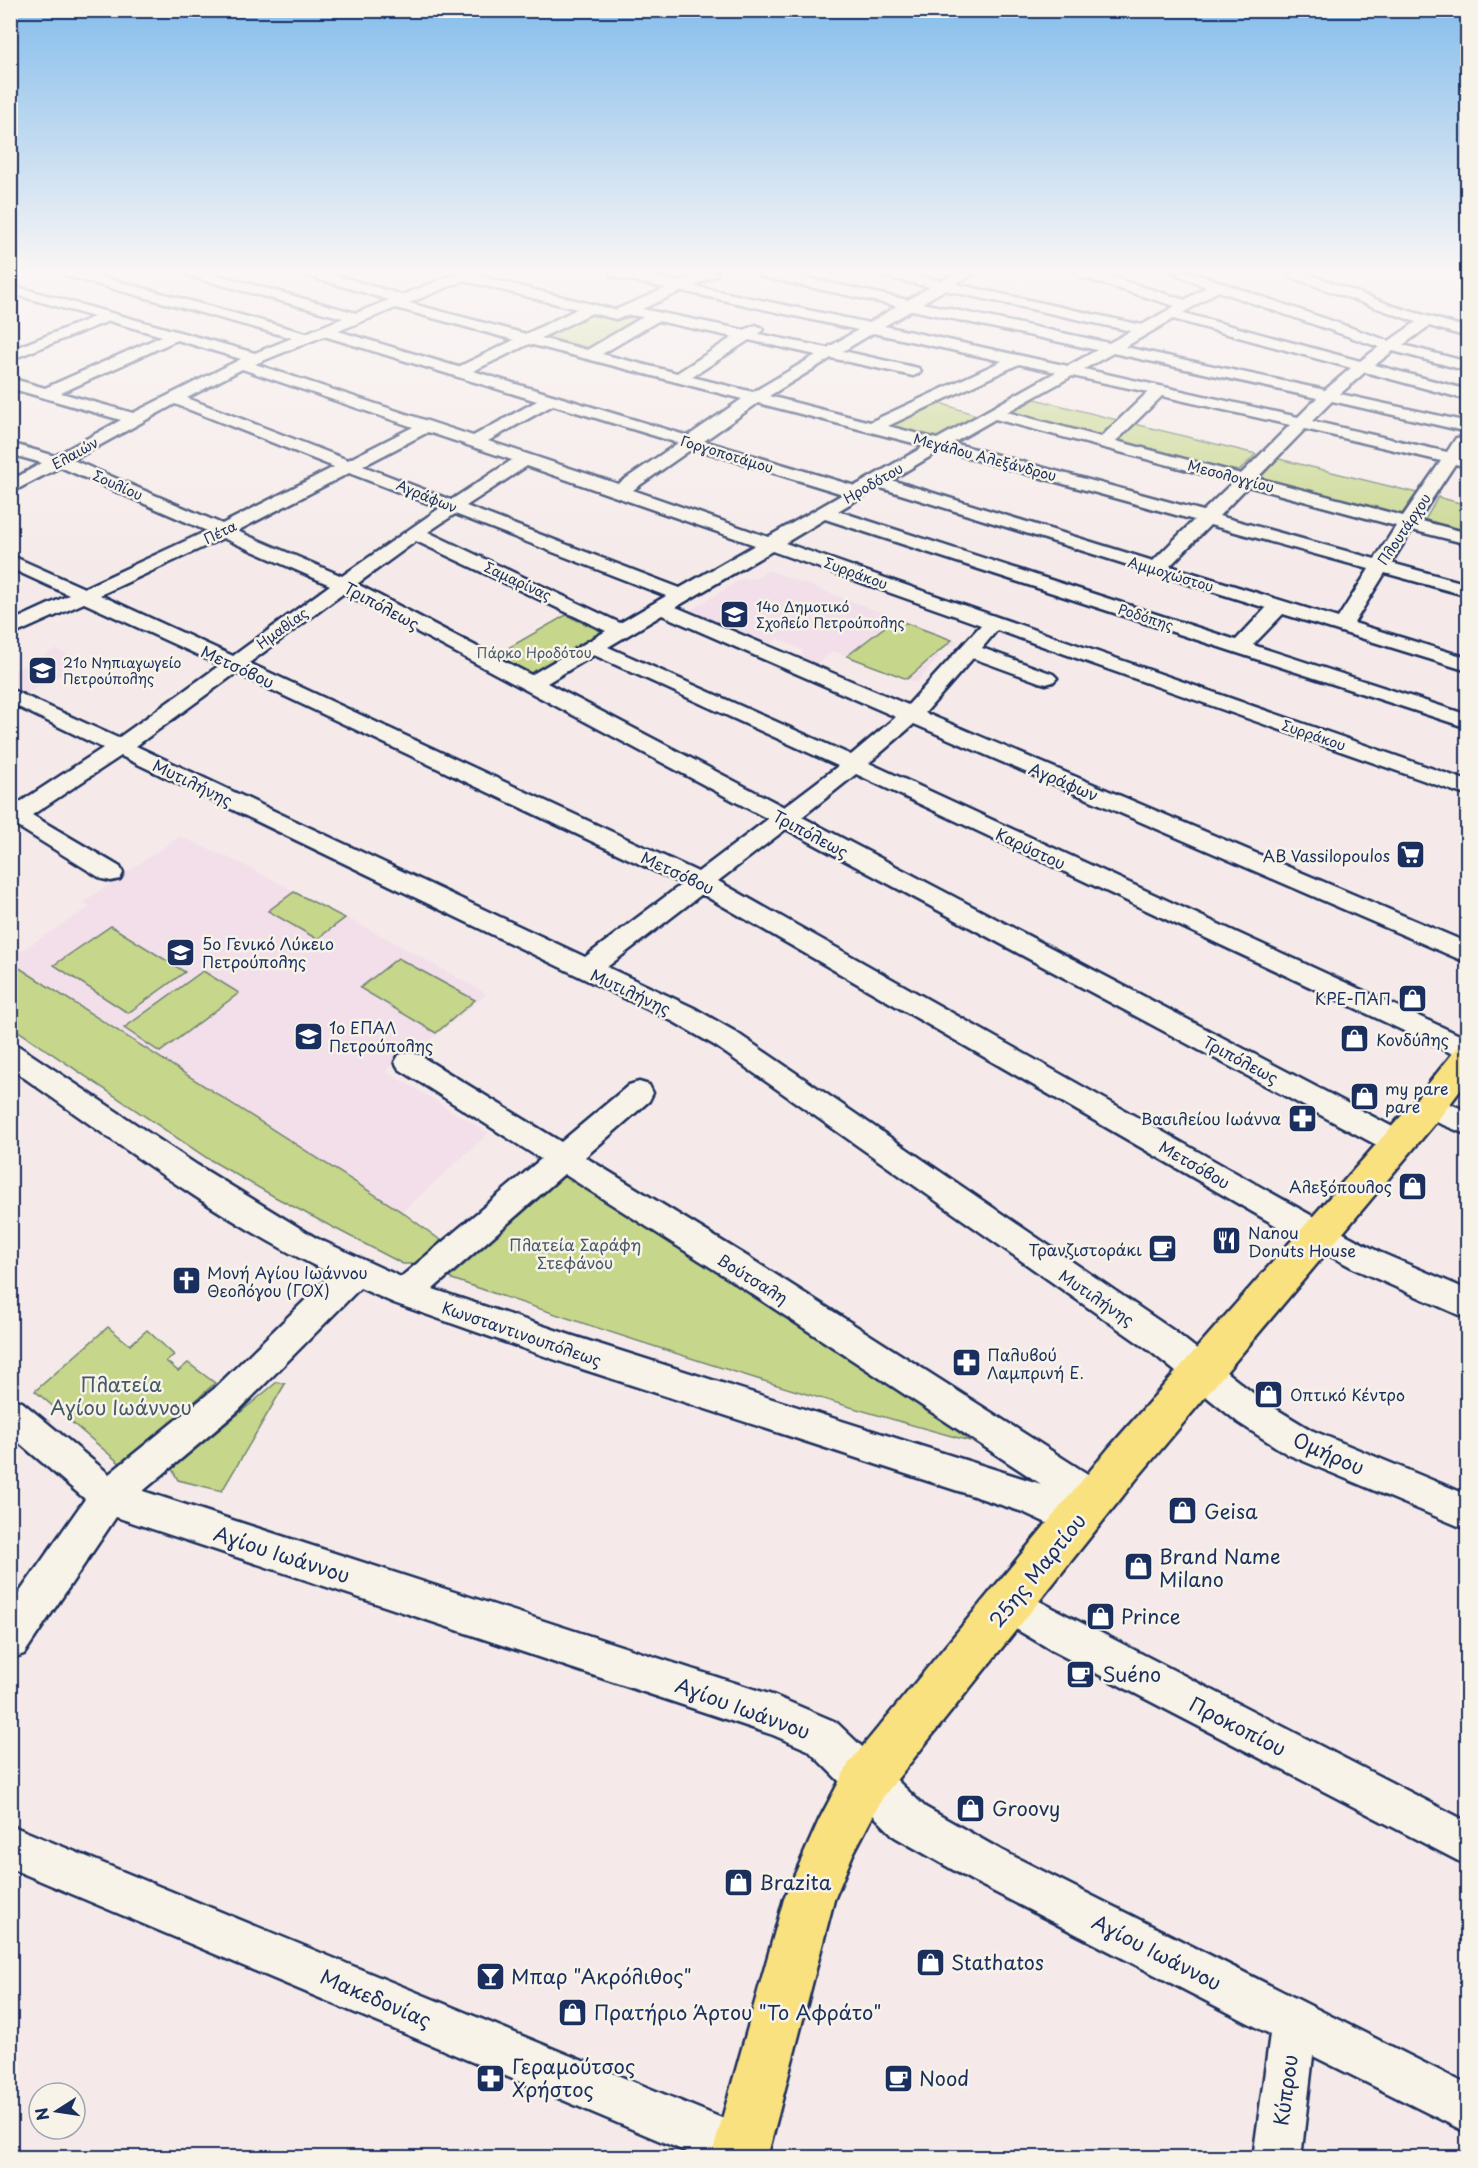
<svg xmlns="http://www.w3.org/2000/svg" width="1478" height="2168" font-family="'Playpen Sans',sans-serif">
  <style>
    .built { fill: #f2dfea }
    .green { fill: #c6d68a; stroke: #708274; stroke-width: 1.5 }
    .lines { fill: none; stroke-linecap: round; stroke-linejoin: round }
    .minor-casing { stroke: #1b2f5e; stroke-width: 5 }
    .major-casing { stroke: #1b2f5e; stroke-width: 5 }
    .minor { fill: #f7f3e8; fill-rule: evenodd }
    .major { fill: #fae180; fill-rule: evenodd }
    .labels { text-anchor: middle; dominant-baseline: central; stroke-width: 5; stroke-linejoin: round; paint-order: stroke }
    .far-street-label { font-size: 14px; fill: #1b2f5e; stroke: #f7f3e8 }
    .far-poi-label { font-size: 14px; fill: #1b2f5e; stroke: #f7f3e8; text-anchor: start }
    .far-park-label { font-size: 14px; fill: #465969; stroke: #f7f3e8 }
    .street-label { font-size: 16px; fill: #1b2f5e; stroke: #f7f3e8 }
    .poi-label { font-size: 16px; fill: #1b2f5e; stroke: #f7f3e8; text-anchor: start }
    .park-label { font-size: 16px; fill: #465969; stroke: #f7f3e8 }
    .near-park-label { font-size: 20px; fill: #465969; stroke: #f7f3e8 }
    .near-street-label { font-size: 20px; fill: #1b2f5e; stroke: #f7f3e8 }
    .near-poi-label { font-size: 20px; fill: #1b2f5e; stroke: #f7f3e8; text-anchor: start }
  </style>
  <rect width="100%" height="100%" fill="#f5eae9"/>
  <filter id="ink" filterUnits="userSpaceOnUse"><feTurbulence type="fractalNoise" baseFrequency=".0167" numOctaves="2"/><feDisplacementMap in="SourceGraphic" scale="12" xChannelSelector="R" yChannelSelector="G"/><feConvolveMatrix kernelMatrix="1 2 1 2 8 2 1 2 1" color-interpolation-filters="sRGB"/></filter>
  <g filter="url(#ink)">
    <path class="built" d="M768,570L958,641L955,645L948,646L938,654L939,658L916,683L834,651L815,665L803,660L802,650L778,638L771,643L726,625H719L689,611L743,578L754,579Z
      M56,649L84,663L25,694L11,686V672Z
      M180,836L242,864L390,940L487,994L401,1064L397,1062L386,1071L489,1133L402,1212L11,962L10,958L89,907L83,902Z"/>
    <path class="green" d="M588,315L607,318L647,317L593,349L546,337Z
      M1035,399L1117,420L1101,436L1011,413Z
      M937,402L979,416L937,439L886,425Z
      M1135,424L1256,454L1238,472L1119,441Z
      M1278,459H1279L1417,493L1402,514L1260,478Z
      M1438,497L1467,505V531L1425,520Z
      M566,615L603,632L533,674L496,655Z
      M895,619L952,640L907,679L847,656Z
      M294,892L345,918L317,939L268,911Z
      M111,926L185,972L128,1013L54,965Z
      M398,958L475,1000L436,1033L360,988Z
      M10,962L402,1212L447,1245L421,1264H403L275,1197L207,1158L11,1026Z
      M203,971L239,993L160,1052L124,1028Z
      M569,1172L902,1388L970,1441C794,1393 621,1337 449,1278Z
      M108,1327L130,1345L147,1330L174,1355L166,1361L178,1371L188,1363L215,1383L123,1466L35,1391Z
      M277,1382L285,1384L222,1491L178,1480L172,1469Z"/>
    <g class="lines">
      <defs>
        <path id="minor" d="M65,273H88L306,333L343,318L189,276L187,273H210L356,313L389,300L308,276L306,273H328L402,295L457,273H477L479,276L615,310L666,288L611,276L609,273H636L679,282L700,273H719L694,286L869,323L897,306L763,277L756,273H783L908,300L930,287L881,276L879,273H905L941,281L957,273H975L956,284L1142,325L1175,306L1078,276L1076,273H1098L1185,300L1206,287L1173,273H1194L1389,341L1416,322L1288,276L1286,273H1306L1396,307L1468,328V337L1429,326L1403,345L1468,362V371L1393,351L1375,365L1468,390V400L1365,372L1340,394L1468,422V432L1332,401L1312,421L1447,452L1456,438H1468V446L1461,455L1468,457V467L1455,464L1418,520L1468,533V544L1412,530L1391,563L1468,584V596L1385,573L1354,623L1468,658V671L1283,614L1253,645L1468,715V728L825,519L785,543L1468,781V796L997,630L982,648L1053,674L1057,678L1053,682L1046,684L1039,682L973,658L925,713L1468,943V963L914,724L869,763L1468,1039V1061L856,774L802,817L1406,1134L1411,1142L1406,1150L1396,1154L1386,1150L786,829L718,881L1330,1226L1379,1252L1468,1290V1319L1357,1270L1308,1244L702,894L607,967L694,1008L734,1031L1174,1331L1263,1401L1311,1430L1468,1495V1530L1287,1454L1239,1423L1150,1351L714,1045L674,1022L121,756L32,815L120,867L123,873L120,879L111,881L102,879L15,825L10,826V805L14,806L103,748L10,703V689L118,738L220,665L84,603L10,636V622L69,595L10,568V555L84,588L207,531L60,467L10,493V481L42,463L10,454V443L55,456L121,420L10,388V378L45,388L162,336L109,321L10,360V350L94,317L10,293V285L255,353L292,338L67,276ZM465,280L469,282L577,309L526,334L409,303ZM944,290L1131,331L1109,343L922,303ZM682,291L858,330L827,348L759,334L763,329L756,325L744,330L642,309ZM1218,291L1379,347L1360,361L1183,313ZM396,308L514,340L458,367L338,331ZM912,310L1097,350L1068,366L884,326ZM592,313L616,319L629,315L643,317L587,350L541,338ZM1173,319L1351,368L1325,390L1125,347ZM658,321L733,337L677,373L602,354ZM873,333L1002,361L870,422L769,396L831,358L913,376L918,374L921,371L918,368L843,351ZM324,336L537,401L473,436L255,364ZM177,340L241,359L133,413L61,393ZM749,340L816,355L753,392L692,377ZM529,344L742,399L688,436L473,371ZM1113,353L1317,398L1298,417L1084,369ZM1019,364L1056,372L937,439L888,426ZM242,369L413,427L348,460L187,398ZM1072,376L1148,392L1101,437L1007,412ZM1162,396L1290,425L1241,474L1116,441ZM758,403L925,446L855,486L704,441ZM175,404L334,467L222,524L73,460ZM553,405L678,443L618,484L488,441ZM995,419L1233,482L1203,511L953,443ZM1305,429L1441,461L1403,516L1257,478ZM428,432L512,460L451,500L363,466ZM693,448L843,494L768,537L633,490ZM941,450L1194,520L1153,561L891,480ZM527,466L755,545L680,588L466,506ZM349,473L440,508L342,576L237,531ZM1248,486L1396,526L1375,559L1219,516ZM878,487L1266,608L1236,640L838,511ZM455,514L666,596L620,623L428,532ZM1210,525L1369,569L1338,618L1170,566ZM223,538L330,585L233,656L100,595ZM416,541L606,631L531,675L357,584ZM772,551L981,625L908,705L676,607ZM344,593L768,819L698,872L249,663ZM662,615L896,717L851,755L608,647ZM594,655L838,766L784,807L547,683ZM236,673L682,884L585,957L136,746Z
          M10,1044L20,1047L197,1165L316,1238L401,1277L541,1159L399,1069L395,1062L399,1055L409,1052L419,1055L561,1142L629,1085L639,1082L649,1085L653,1093L649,1101L585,1157L748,1257L1108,1487L1113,1499L1108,1511L1094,1516L1095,1519L1090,1531L1077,1537L1023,1512L573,1366L394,1303L360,1288L238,1411L143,1491L775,1696L836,1722L925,1807L1001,1850L1468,2085V2133L1313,2056L1301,2158H1253L1270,2034L971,1880L895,1837L808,1750L773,1735L116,1517L24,1654L10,1659V1606L85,1499L10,1435V1397L22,1402L109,1474L214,1389L332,1274C217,1220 114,1140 10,1068ZM564,1174L726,1277L1041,1484L573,1336L433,1289Z
          M1429,1096L1468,1111V1135L1419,1115L1415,1107L1419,1099Z
          M1010,1586L1468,1822V1866L1055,1652L997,1618L991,1605L997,1592Z
          M10,1825L758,2133L765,2150L762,2158H701L10,1868Z"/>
        <path id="major" d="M1468,1044V1080L1441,1116L1138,1477L883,1797L853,1854L834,1900L767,2158H711L784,1899L819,1820L849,1763L1108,1449L1417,1098L1457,1048Z"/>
      </defs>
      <use href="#minor" class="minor-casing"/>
      <use href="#major" class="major-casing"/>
      <use href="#minor" class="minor"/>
      <use href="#major" class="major"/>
    </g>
  </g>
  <linearGradient id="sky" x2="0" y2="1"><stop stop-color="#85bdeb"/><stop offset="0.47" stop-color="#faf6f5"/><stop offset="1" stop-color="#faf6f5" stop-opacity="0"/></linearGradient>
  <rect width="1478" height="577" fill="url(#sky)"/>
  <defs>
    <symbol id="school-square" viewBox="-11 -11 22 22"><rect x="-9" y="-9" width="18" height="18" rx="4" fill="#1b2f5e" stroke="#f7f3e8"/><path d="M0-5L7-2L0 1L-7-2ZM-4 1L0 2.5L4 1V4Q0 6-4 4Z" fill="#fff"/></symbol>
    <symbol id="supermarket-square" viewBox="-11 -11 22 22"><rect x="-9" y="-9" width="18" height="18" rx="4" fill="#1b2f5e" stroke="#f7f3e8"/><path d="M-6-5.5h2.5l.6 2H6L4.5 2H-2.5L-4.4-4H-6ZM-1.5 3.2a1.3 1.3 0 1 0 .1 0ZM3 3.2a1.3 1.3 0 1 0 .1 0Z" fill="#fff"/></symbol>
    <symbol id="shop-square" viewBox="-11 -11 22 22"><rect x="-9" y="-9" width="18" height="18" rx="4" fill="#1b2f5e" stroke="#f7f3e8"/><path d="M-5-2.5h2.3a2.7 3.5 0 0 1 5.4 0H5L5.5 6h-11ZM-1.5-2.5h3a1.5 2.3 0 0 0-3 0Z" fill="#fff"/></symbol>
    <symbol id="pharmacy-square" viewBox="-11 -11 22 22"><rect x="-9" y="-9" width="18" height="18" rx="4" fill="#1b2f5e" stroke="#f7f3e8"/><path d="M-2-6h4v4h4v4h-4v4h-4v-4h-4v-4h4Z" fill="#fff"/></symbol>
    <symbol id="restaurant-square" viewBox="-11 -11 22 22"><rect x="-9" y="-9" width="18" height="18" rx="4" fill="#1b2f5e" stroke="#f7f3e8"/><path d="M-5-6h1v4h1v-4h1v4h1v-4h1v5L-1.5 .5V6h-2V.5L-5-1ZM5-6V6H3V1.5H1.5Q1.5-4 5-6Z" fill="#fff"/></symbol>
    <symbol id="cafe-square" viewBox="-11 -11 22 22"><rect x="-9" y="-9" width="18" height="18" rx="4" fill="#1b2f5e" stroke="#f7f3e8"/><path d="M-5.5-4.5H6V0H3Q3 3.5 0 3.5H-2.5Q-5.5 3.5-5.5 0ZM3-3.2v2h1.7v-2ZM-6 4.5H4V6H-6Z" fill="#fff"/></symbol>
    <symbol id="church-square" viewBox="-11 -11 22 22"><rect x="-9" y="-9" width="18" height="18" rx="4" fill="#1b2f5e" stroke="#f7f3e8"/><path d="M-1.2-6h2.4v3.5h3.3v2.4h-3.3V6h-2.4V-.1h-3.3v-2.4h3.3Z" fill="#fff"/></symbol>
    <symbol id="bar-square" viewBox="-11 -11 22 22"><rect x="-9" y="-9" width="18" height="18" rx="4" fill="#1b2f5e" stroke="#f7f3e8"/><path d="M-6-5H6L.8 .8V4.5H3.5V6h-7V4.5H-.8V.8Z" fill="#fff"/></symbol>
  </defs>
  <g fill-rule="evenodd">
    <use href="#school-square" x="718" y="598" width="33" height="33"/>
    <use href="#school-square" x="26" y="654" width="33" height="33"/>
    <use href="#supermarket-square" x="1394" y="838" width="33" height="33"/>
    <use href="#school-square" x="164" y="936" width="33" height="33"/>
    <use href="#shop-square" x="1396" y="982" width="33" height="33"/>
    <use href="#school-square" x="292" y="1020" width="33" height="33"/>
    <use href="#shop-square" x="1338" y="1022" width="33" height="33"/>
    <use href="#shop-square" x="1348" y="1080" width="33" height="33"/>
    <use href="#pharmacy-square" x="1286" y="1102" width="33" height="33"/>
    <use href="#shop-square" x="1396" y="1170" width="33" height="33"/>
    <use href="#restaurant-square" x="1210" y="1224" width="33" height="33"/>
    <use href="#cafe-square" x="1146" y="1232" width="33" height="33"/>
    <use href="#church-square" x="170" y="1264" width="33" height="33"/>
    <use href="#pharmacy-square" x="950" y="1346" width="33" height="33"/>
    <use href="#shop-square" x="1252" y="1378" width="33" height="33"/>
    <use href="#shop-square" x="1166" y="1494" width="33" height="33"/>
    <use href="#shop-square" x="1122" y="1550" width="33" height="33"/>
    <use href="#shop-square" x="1084" y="1600" width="33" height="33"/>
    <use href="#cafe-square" x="1064" y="1658" width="33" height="33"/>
    <use href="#shop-square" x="954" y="1792" width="33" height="33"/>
    <use href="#shop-square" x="722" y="1866" width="33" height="33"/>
    <use href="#shop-square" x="914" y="1946" width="33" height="33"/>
    <use href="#bar-square" x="474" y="1960" width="33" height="33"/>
    <use href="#shop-square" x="556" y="1996" width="33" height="33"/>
    <use href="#pharmacy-square" x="474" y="2062" width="33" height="33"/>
    <use href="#cafe-square" x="882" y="2062" width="33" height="33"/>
  </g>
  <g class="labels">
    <g class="far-street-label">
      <text transform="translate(75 453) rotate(-29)">Ελαιών</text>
      <text transform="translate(727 454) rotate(17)">Γοργοποτάμου</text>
      <text transform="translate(985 457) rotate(15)">Μεγάλου Αλεξάνδρου</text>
      <text transform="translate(1231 476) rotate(15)">Μεσολογγίου</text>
      <text transform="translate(873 483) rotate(-30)">Ηροδότου</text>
      <text transform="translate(118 485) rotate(24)">Σουλίου</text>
      <text transform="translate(427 496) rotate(22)">Αγράφων</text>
      <text transform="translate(1404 529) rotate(-56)">Πλουτάρχου</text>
      <text transform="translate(220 532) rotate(-26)">Πέτα</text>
      <text transform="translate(856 573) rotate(20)">Συρράκου</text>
      <text transform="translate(1171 574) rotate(17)">Αμμοχώστου</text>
      <text transform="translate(518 581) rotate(25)">Σαμαρίνας</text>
      <text transform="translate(1146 617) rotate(18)">Ροδόπης</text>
      <text transform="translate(282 628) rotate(-36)">Ημαθίας</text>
      <text transform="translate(1314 735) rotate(19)">Συρράκου</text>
    </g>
    <g class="far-poi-label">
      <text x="756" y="606">14ο Δημοτικό<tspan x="756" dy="16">Σχολείο Πετρούπολης</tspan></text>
      <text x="63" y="662">21ο Νηπιαγωγείο<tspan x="63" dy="16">Πετρούπολης</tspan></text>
    </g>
    <g class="far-park-label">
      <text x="534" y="652">Πάρκο Ηροδότου</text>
    </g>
    <g class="street-label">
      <text transform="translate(382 605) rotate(28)">Τριπόλεως</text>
      <text transform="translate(238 666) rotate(25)">Μετσόβου</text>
      <text transform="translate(1064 781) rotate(23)">Αγράφων</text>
      <text transform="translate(193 782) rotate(26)">Μυτιλήνης</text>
      <text transform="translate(811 833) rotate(28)">Τριπόλεως</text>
      <text transform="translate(1031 848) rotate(25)">Καρύστου</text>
      <text transform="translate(678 872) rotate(25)">Μετσόβου</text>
      <text transform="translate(631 991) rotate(25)">Μυτιλήνης</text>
      <text transform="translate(1241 1059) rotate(28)">Τριπόλεως</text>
      <text transform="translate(1195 1164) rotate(30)">Μετσόβου</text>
      <text transform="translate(753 1278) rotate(32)">Βούτσαλη</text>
      <text transform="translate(1097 1297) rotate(34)">Μυτιλήνης</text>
      <text transform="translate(522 1333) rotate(19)">Κωνσταντινουπόλεως</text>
    </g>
    <g class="poi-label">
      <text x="1390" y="855" text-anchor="end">AB Vassilopoulos</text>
      <text x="202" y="943">5ο Γενικό Λύκειο<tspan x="202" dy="18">Πετρούπολης</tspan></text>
      <text x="1391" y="998" text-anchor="end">ΚΡΕ-ΠΑΠ</text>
      <text x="329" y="1027">1ο ΕΠΑΛ<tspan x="329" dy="18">Πετρούπολης</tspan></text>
      <text x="1376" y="1039">Κονδύλης</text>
      <text x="1385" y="1088">my pare<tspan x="1385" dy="18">pare</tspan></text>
      <text x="1281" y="1118" text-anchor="end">Βασιλείου Ιωάννα</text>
      <text x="1392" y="1186" text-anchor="end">Αλεξόπουλος</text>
      <text x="1248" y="1232">Nanou<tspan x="1248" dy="18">Donuts House</tspan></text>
      <text x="1142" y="1249" text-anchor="end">Τρανζιστοράκι</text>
      <text x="207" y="1272">Μονή Αγίου Ιωάννου<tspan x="207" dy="18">Θεολόγου (ΓΟΧ)</tspan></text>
      <text x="987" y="1354">Παλυβού<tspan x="987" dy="18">Λαμπρινή Ε.</tspan></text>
      <text x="1290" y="1394">Οπτικό Κέντρο</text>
    </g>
    <g class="park-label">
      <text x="575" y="1244">Πλατεία Σαράφη<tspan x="575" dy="18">Στεφάνου</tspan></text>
    </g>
    <g class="near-park-label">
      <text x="121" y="1384">Πλατεία<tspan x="121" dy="23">Αγίου Ιωάννου</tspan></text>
    </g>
    <g class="near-street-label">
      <text transform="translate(1329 1453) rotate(24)">Ομήρου</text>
      <text transform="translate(282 1554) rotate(18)">Αγίου Ιωάννου</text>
      <text transform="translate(1037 1570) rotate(-51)">25ης Μαρτίου</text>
      <text transform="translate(743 1708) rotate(20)">Αγίου Ιωάννου</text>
      <text transform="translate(1238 1726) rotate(27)">Προκοπίου</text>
      <text transform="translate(1157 1952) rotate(27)">Αγίου Ιωάννου</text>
      <text transform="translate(376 1998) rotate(23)">Μακεδονίας</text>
      <text transform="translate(1285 2090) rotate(-82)">Κύπρου</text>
    </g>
    <g class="near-poi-label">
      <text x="1204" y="1511">Geisa</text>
      <text x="1159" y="1556">Brand Name<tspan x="1159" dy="23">Milano</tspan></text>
      <text x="1121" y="1616">Prince</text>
      <text x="1102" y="1674">Suéno</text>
      <text x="992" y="1808">Groovy</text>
      <text x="759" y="1882">Brazita</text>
      <text x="951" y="1962">Stathatos</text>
      <text x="511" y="1976">Μπαρ "Ακρόλιθος"</text>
      <text x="594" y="2012">Πρατήριο Άρτου "Το Αφράτο"</text>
      <text x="512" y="2066">Γεραμούτσος<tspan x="512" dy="23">Χρήστος</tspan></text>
      <text x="919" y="2078">Nood</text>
    </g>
  </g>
  <rect width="1478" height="2168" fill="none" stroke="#f7f3e8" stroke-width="36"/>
  <rect x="18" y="18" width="1442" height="2132" fill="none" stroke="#1b2f5e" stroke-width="2" filter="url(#ink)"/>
  <g transform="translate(57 2111) rotate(258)"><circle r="28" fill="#f7f3e8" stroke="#9fa5b1" stroke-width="1.5"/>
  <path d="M0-4.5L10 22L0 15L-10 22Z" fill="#1b2f5e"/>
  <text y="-9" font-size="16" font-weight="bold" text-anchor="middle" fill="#1b2f5e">N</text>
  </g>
</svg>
